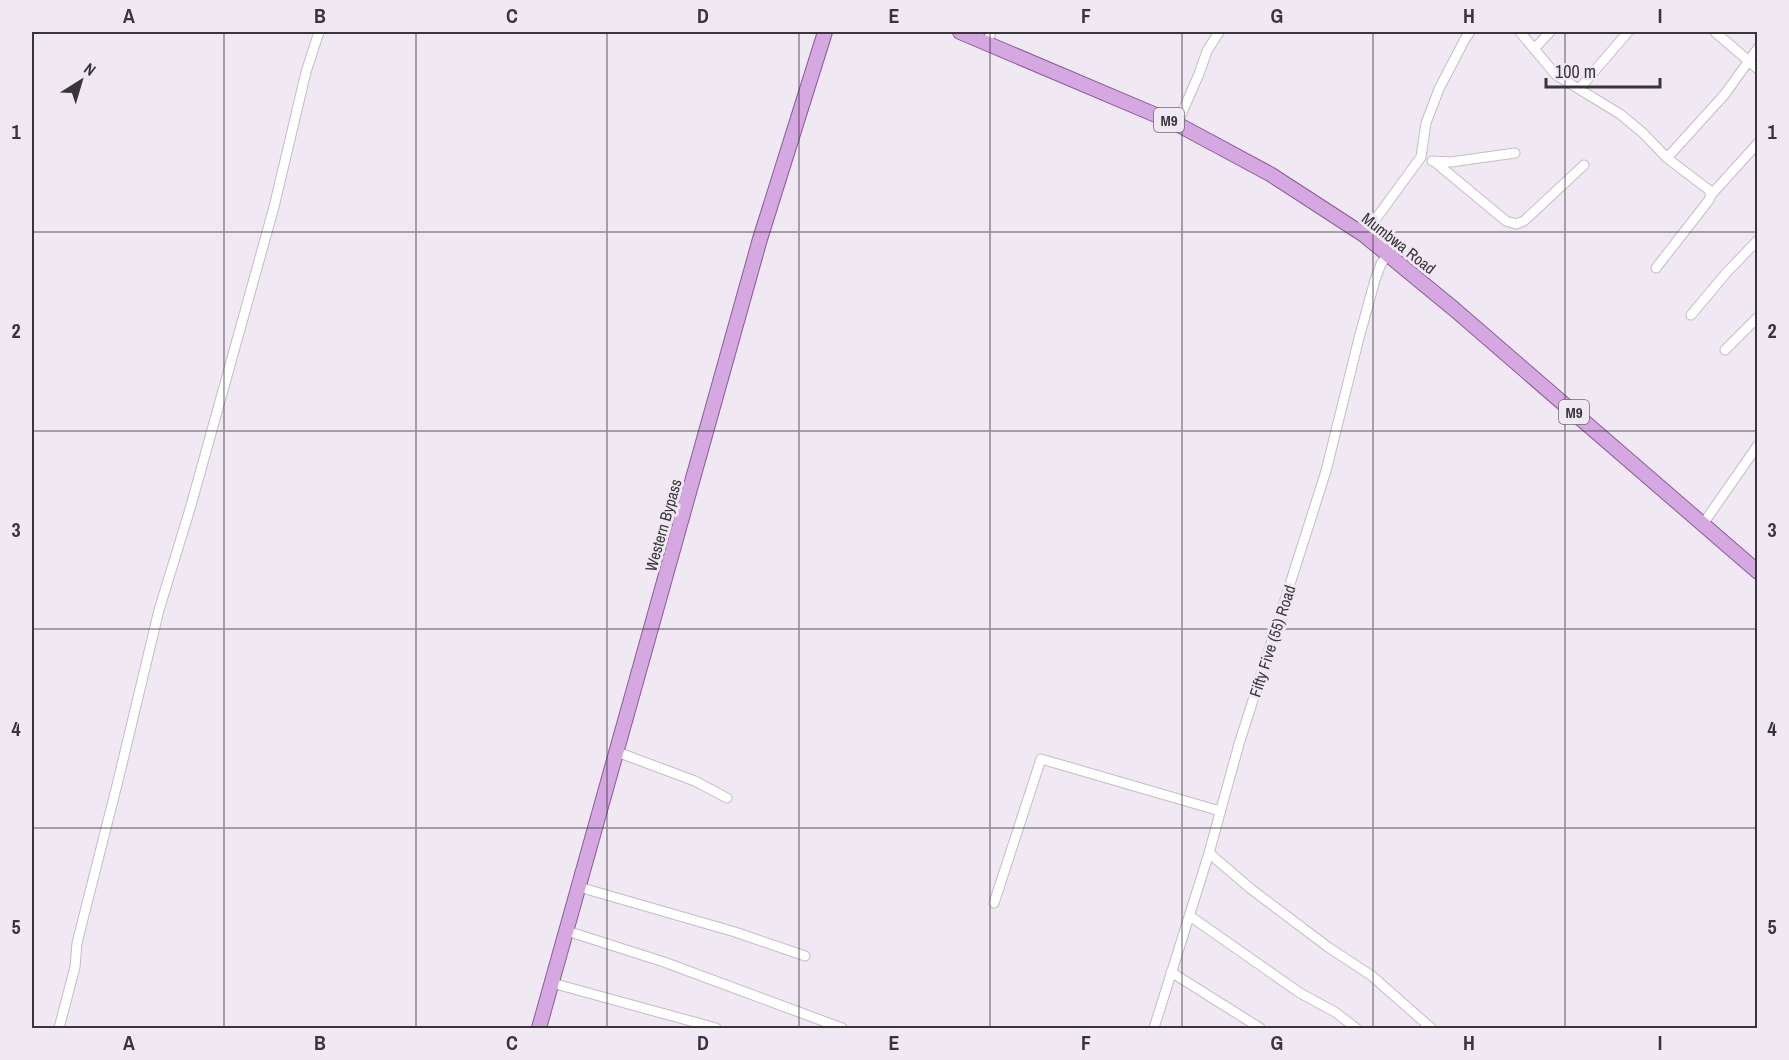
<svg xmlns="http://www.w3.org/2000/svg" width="1789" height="1060" font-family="'Archivo Narrow',sans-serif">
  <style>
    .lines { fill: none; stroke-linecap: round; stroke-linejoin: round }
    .minor-casing { stroke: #c4bcc6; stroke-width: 11 }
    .primary-casing { stroke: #8c5a9b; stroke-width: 16 }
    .minor { stroke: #fff; stroke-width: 9 }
    .primary { stroke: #d5a8e2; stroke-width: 14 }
    .grid { fill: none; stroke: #39363a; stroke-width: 1.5; stroke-opacity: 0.55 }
    .labels { text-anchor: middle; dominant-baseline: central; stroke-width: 6; stroke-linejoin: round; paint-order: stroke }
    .shield { fill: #f0e9f3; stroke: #706c72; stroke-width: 1.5 }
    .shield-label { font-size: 15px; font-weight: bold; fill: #39363a }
    .street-label { font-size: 16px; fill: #39363a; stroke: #f0e9f3 }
    .neatline { fill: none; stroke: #39363a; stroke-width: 2 }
    .grid-label { font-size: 20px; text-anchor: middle; font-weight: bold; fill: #39363a }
  </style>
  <rect width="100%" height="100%" fill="#f0e9f3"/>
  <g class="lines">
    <defs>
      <path id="minor" d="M1520,32L1556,75L1620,114L1643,133L1667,158L1709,190L1711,195L1709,200L1656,268
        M1715,32L1758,69
        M987,43L991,32
        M1534,49L1550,32
        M1579,89L1628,32
        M1177,124L1199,74L1207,51L1219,32
        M1667,158L1725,94L1758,48
        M1432,161L1451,162L1515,153
        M1435,162L1506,221L1516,224L1524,221L1584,165
        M1711,195L1758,143
        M1364,235L1421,157L1426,123L1439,89L1465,39L1470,32
        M1691,315L1728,271L1758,240
        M1725,350L1758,317
        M1703,524L1758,445
        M617,752L695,781L727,798
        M1209,853L1251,889L1328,947L1372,976L1431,1028
        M579,887L735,932L805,956
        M994,903L1041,759L1220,811
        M1190,916L1300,993L1335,1012L1356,1028
        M567,931L664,962L842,1028
        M1171,972L1260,1028
        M552,983L716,1028
        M59,1028L75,967L77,943L82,923L117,785L159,610L190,509L274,207L306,72L319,32
        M1154,1028L1209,853L1239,744L1326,471L1359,338L1375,280L1381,264L1388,254"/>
      <path id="primary" d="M960,32L1177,124L1270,174L1364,235L1454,309L1758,572
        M539,1028L760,239L825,32"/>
    </defs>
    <use href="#minor" class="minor-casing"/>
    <use href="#primary" class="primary-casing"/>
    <use href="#minor" class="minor"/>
    <use href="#primary" class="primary"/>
  </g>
  <path class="grid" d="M224,32V1028M416,32V1028M607,32V1028M799,32V1028M990,32V1028M1182,32V1028M1373,32V1028M1565,32V1028M32,232H1758M32,431H1758M32,629H1758M32,828H1758"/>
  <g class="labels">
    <g class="shield">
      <rect x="1154" y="108" width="30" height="24" rx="4.5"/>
      <rect x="1559" y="400" width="30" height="24" rx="4.5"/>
    </g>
    <g class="shield-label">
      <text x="1169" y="120">M9</text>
      <text x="1574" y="412">M9</text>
    </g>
    <g class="street-label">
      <text transform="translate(1399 243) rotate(38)">Mumbwa Road</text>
      <text transform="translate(663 525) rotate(-74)">Western Bypass</text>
      <text transform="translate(1272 641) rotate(-72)">Fifty Five (55) Road</text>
    </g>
  </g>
  <rect width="1789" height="1060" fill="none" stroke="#f0e9f3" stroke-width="66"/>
  <g transform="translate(81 81) rotate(37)" stroke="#f0e9f3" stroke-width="4.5" paint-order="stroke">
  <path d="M0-4.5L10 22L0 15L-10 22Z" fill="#39363a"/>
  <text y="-9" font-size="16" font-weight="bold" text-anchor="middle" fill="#39363a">N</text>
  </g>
  <path d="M1546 78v9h114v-9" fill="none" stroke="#39363a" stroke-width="3"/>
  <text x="1555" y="78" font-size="18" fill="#39363a" stroke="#f0e9f3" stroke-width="4.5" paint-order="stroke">100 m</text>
  <rect x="33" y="33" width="1723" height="994" class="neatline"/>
  <g class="grid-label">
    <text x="129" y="23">A</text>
    <text x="320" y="23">B</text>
    <text x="512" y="23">C</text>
    <text x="703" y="23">D</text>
    <text x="894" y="23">E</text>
    <text x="1086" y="23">F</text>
    <text x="1277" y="23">G</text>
    <text x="1469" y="23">H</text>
    <text x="1660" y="23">I</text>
    <text x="16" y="139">1</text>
    <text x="1772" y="139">1</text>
    <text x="16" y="338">2</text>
    <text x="1772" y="338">2</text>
    <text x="16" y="537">3</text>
    <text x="1772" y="537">3</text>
    <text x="16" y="736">4</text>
    <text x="1772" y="736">4</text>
    <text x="16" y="934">5</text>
    <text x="1772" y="934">5</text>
    <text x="129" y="1050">A</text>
    <text x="320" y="1050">B</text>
    <text x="512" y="1050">C</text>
    <text x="703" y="1050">D</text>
    <text x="894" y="1050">E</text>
    <text x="1086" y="1050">F</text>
    <text x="1277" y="1050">G</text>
    <text x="1469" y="1050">H</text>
    <text x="1660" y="1050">I</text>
  </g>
</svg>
